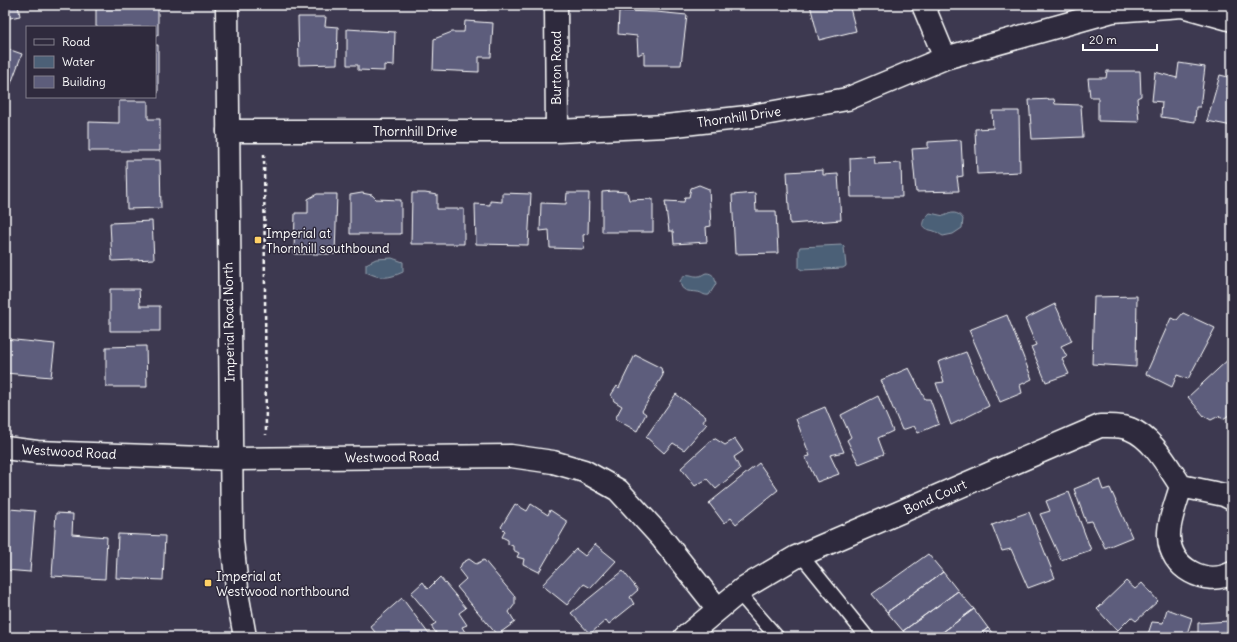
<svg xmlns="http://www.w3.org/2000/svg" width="1237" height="642" font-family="Delius,sans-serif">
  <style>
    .water { fill: #4c6077; stroke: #94a0ad }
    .building { fill: #5d5d7b; stroke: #fff }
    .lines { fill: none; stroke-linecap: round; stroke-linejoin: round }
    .lane-casing { stroke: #fff; stroke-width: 16 }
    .street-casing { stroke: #fff; stroke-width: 25 }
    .secondary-casing { stroke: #fff; stroke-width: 25 }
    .path { stroke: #fff; stroke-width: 2.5; stroke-dasharray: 4 3; stroke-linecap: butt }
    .lane { stroke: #2f2a3d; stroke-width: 13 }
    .street { stroke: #2f2a3d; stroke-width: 22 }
    .secondary { stroke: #2f2a3d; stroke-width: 22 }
    .poi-dot { fill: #ffd166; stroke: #2f2a3d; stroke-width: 1.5 }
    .labels { text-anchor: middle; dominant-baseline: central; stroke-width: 3; stroke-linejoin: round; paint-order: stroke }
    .street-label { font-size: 13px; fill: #fff; stroke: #2f2a3d }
    .poi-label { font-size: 13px; fill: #fff; stroke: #2f2a3d; text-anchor: start }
  </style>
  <rect width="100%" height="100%" fill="#3d3950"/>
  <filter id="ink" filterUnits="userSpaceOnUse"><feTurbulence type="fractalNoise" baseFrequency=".025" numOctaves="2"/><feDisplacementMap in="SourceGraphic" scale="8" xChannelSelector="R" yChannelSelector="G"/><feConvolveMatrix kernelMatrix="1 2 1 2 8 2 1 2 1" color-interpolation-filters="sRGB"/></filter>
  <g filter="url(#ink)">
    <path class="water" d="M930,213L944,216C951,212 958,211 963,219L962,228L953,234L943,236C939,234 937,232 934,231C931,230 929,230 927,229C918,226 925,217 930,213Z
      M842,245L844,247L846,266L843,268L802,270L799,268V249L800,247Z
      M392,258L403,262V272C388,279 381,279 366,272V264L376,259Z
      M706,273C713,273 715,277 716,284L709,295C703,296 702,292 697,292C688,291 681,292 680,281C688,270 690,277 699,276C701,276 703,274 706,273Z"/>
    <path class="building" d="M5,5H18L20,16L5,19Z
      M96,5H158V35H155V27H96Z
      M432,5H487V10H432Z
      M810,5H860L850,8L856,31L819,40Z
      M619,11L656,12L687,15L681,65H644V52L638,55L637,36L618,34Z
      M298,17H326L325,26L338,27L337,64L299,65Z
      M465,21L493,23L491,57H479V72L433,70L434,39L452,32H464Z
      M347,29L395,32L394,66L384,65V71L358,70V65H347Z
      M155,45H158V93H155Z
      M5,48L22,54L6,97L5,96Z
      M1179,63L1205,67L1200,107H1196L1195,122L1161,117L1162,102L1152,101L1155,72L1177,78Z
      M1107,71H1140L1141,96L1137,98L1139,122L1098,121V97H1090L1088,78H1106Z
      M1220,75L1232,78V126L1207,121Z
      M1054,99L1055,104L1081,105L1083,137L1032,139L1029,100Z
      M119,101H148V119H160V151H89V122L119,123Z
      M992,111H1019L1020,172L977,174L975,129L993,128Z
      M961,140L963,176L957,177L959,191L916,192L912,149L928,148V142Z
      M874,156L875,164L901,163L902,197H851L850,158Z
      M126,160H160L161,208L127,209Z
      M823,170V175L838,174L841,220L790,224L787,172Z
      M699,185L709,189L711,226L706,227L707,242L674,244L673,231H669L665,201L684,202L685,197H689L691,188Z
      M613,191L627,192L629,200L653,199V232H602V192Z
      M362,193L372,195L376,199L401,200V234H350V195Z
      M412,193H425L437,195V209H464V244H411Z
      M502,193L531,194L528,245L476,244L475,204L490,205V201L502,202Z
      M567,193H589L588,234L583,235L584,249L550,248L549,230L540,231L541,203L566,204Z
      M755,193L756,211H776L778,253L735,254L732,195Z
      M317,194H337L335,254H294L295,213H308V199Z
      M152,221L154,259L112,261L110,223Z
      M110,289H139L140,306H160V331H110Z
      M1137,296L1136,367L1092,364L1094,297Z
      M1055,304L1072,341L1061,346L1067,357L1062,359L1069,374L1046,382L1031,347L1036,345L1025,319Z
      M1183,313L1215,328L1188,379L1177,375L1172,387L1146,374L1171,318L1177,320Z
      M1007,315L1032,379L1020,385L1022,393L1000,402L969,330Z
      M5,339L55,344L51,377L5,373Z
      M146,346L147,387H106V347Z
      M966,352L989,406L951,425L936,383L944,382L938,362Z
      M635,355L661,368L663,375L642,411L646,414L637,431L615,419L622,406L614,401L611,395L617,386L619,388Z
      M1232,356V413L1223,419L1219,416L1211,420L1204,416L1188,397Z
      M909,368L925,399H930L939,424L918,433L914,426L902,430L881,380Z
      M676,394L706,417L703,422L707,424L684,450L673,443L664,453L646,437Z
      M878,396L893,431L878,438L884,454L859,464L847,440L851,437L841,415Z
      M825,407L844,452L830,455L839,474L817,482L805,457L810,456L796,419Z
      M714,438L725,445L735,439L743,451L734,457L740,469L716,489L707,479L695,486L681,468Z
      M759,463L778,490L736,524L731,518L724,523L709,503Z
      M1099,479L1103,490L1110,488L1132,537L1105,548L1092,521L1086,522L1074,489Z
      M1069,492L1091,550L1061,560L1040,514L1050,511L1046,501Z
      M515,504L527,511L531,504L548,515L550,510L568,522L539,572L523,564L524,559L517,557L519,553L513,550V546L508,544V540L502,537L505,531L501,527Z
      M9,509L35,511L30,572L5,570V519H9Z
      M1029,512L1055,578L1028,588L1011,549L1002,551L992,525Z
      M56,513L73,514L72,534L107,537L105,579L52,576Z
      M118,534L165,536L163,580L116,578Z
      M595,544L616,561L591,588L584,584L567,605L542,585L576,549L585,556Z
      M928,554L943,572L887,612L872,594Z
      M469,559L476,564L484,560L515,597V604L509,612L515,622L497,635L457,587L466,579L459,570L462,563Z
      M623,571L638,590L630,597L634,604L609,624L606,620L590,634L571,613Z
      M943,572L958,591L903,631L887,612Z
      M440,577L466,608L459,613L467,625L462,627L468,637H439L431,626L436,623L411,593L423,582L428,589Z
      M1126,581L1135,589L1142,583L1158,601L1136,621L1131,617L1117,631L1097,609Z
      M958,591L974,609L936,637H908L903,631Z
      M402,598L431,637H379L370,626Z
      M974,609L988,628L976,637H936Z
      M1167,609L1192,618L1186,637H1147L1152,622L1163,623Z
      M1229,621L1230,637H1198V623Z
      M988,628L996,637H976Z"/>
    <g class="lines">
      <defs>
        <path id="lane" d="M801,555L867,637
          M738,592L777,637"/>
        <path id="street" d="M556,5L557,131
          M923,5L945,58
          M228,131H557L666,126L747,117L847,99L945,58L1113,11L1182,6L1232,20
          M231,459L511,456L553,462L584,471L618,490L661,537L718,609
          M1181,486C1177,501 1168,522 1169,537C1170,568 1205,587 1232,573
          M685,637L745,587L796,557L1100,426C1109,426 1121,425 1130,429C1153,438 1168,467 1181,486L1224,495L1232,499"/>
        <path id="secondary" d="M227,5L232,539L238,598L245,637
          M5,448L37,452L231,459"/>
      </defs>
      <use href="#lane" class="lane-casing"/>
      <use href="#street" class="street-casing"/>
      <use href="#secondary" class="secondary-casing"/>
      <path class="path" d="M264,154L266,435"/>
      <use href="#lane" class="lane"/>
      <use href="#street" class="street"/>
      <use href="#secondary" class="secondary"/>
    </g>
  </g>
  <g class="poi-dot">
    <rect x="254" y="236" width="8" height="8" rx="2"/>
    <rect x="204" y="579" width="8" height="8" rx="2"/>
  </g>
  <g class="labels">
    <g class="street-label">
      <text transform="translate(556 68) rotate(-90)">Burton Road</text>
      <text transform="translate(739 117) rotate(-8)">Thornhill Drive</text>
      <text x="415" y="131">Thornhill Drive</text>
      <text transform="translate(229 322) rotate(-91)">Imperial Road North</text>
      <text transform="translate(69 452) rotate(3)">Westwood Road</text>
      <text transform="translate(392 457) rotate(-1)">Westwood Road</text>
      <text transform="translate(935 497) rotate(-24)">Bond Court</text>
    </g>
    <g class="poi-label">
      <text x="266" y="233">Imperial at<tspan x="266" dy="15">Thornhill southbound</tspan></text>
      <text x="216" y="576">Imperial at<tspan x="216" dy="15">Westwood northbound</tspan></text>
    </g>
  </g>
  <rect width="1237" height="642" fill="none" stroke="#2f2a3d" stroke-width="20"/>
  <rect x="10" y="10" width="1217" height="622" fill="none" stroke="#fff" stroke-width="1.5" filter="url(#ink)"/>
  <rect x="26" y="26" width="130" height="72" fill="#2f2a3d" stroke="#827f8b"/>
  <rect x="34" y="39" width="20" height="6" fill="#2f2a3d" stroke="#827f8b"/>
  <text x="62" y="46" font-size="12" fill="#ffffff">Road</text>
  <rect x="34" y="56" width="20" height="12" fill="#4c6077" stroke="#827f8b"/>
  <text x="62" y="66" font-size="12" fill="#ffffff">Water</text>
  <rect x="34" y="76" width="20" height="12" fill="#5d5d7b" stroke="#827f8b"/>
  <text x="62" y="86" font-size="12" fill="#ffffff">Building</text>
  <path d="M1083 44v6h74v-6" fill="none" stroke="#ffffff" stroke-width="2"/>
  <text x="1089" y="44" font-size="12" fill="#ffffff" stroke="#2f2a3d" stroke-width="3" paint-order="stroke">20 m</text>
</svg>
